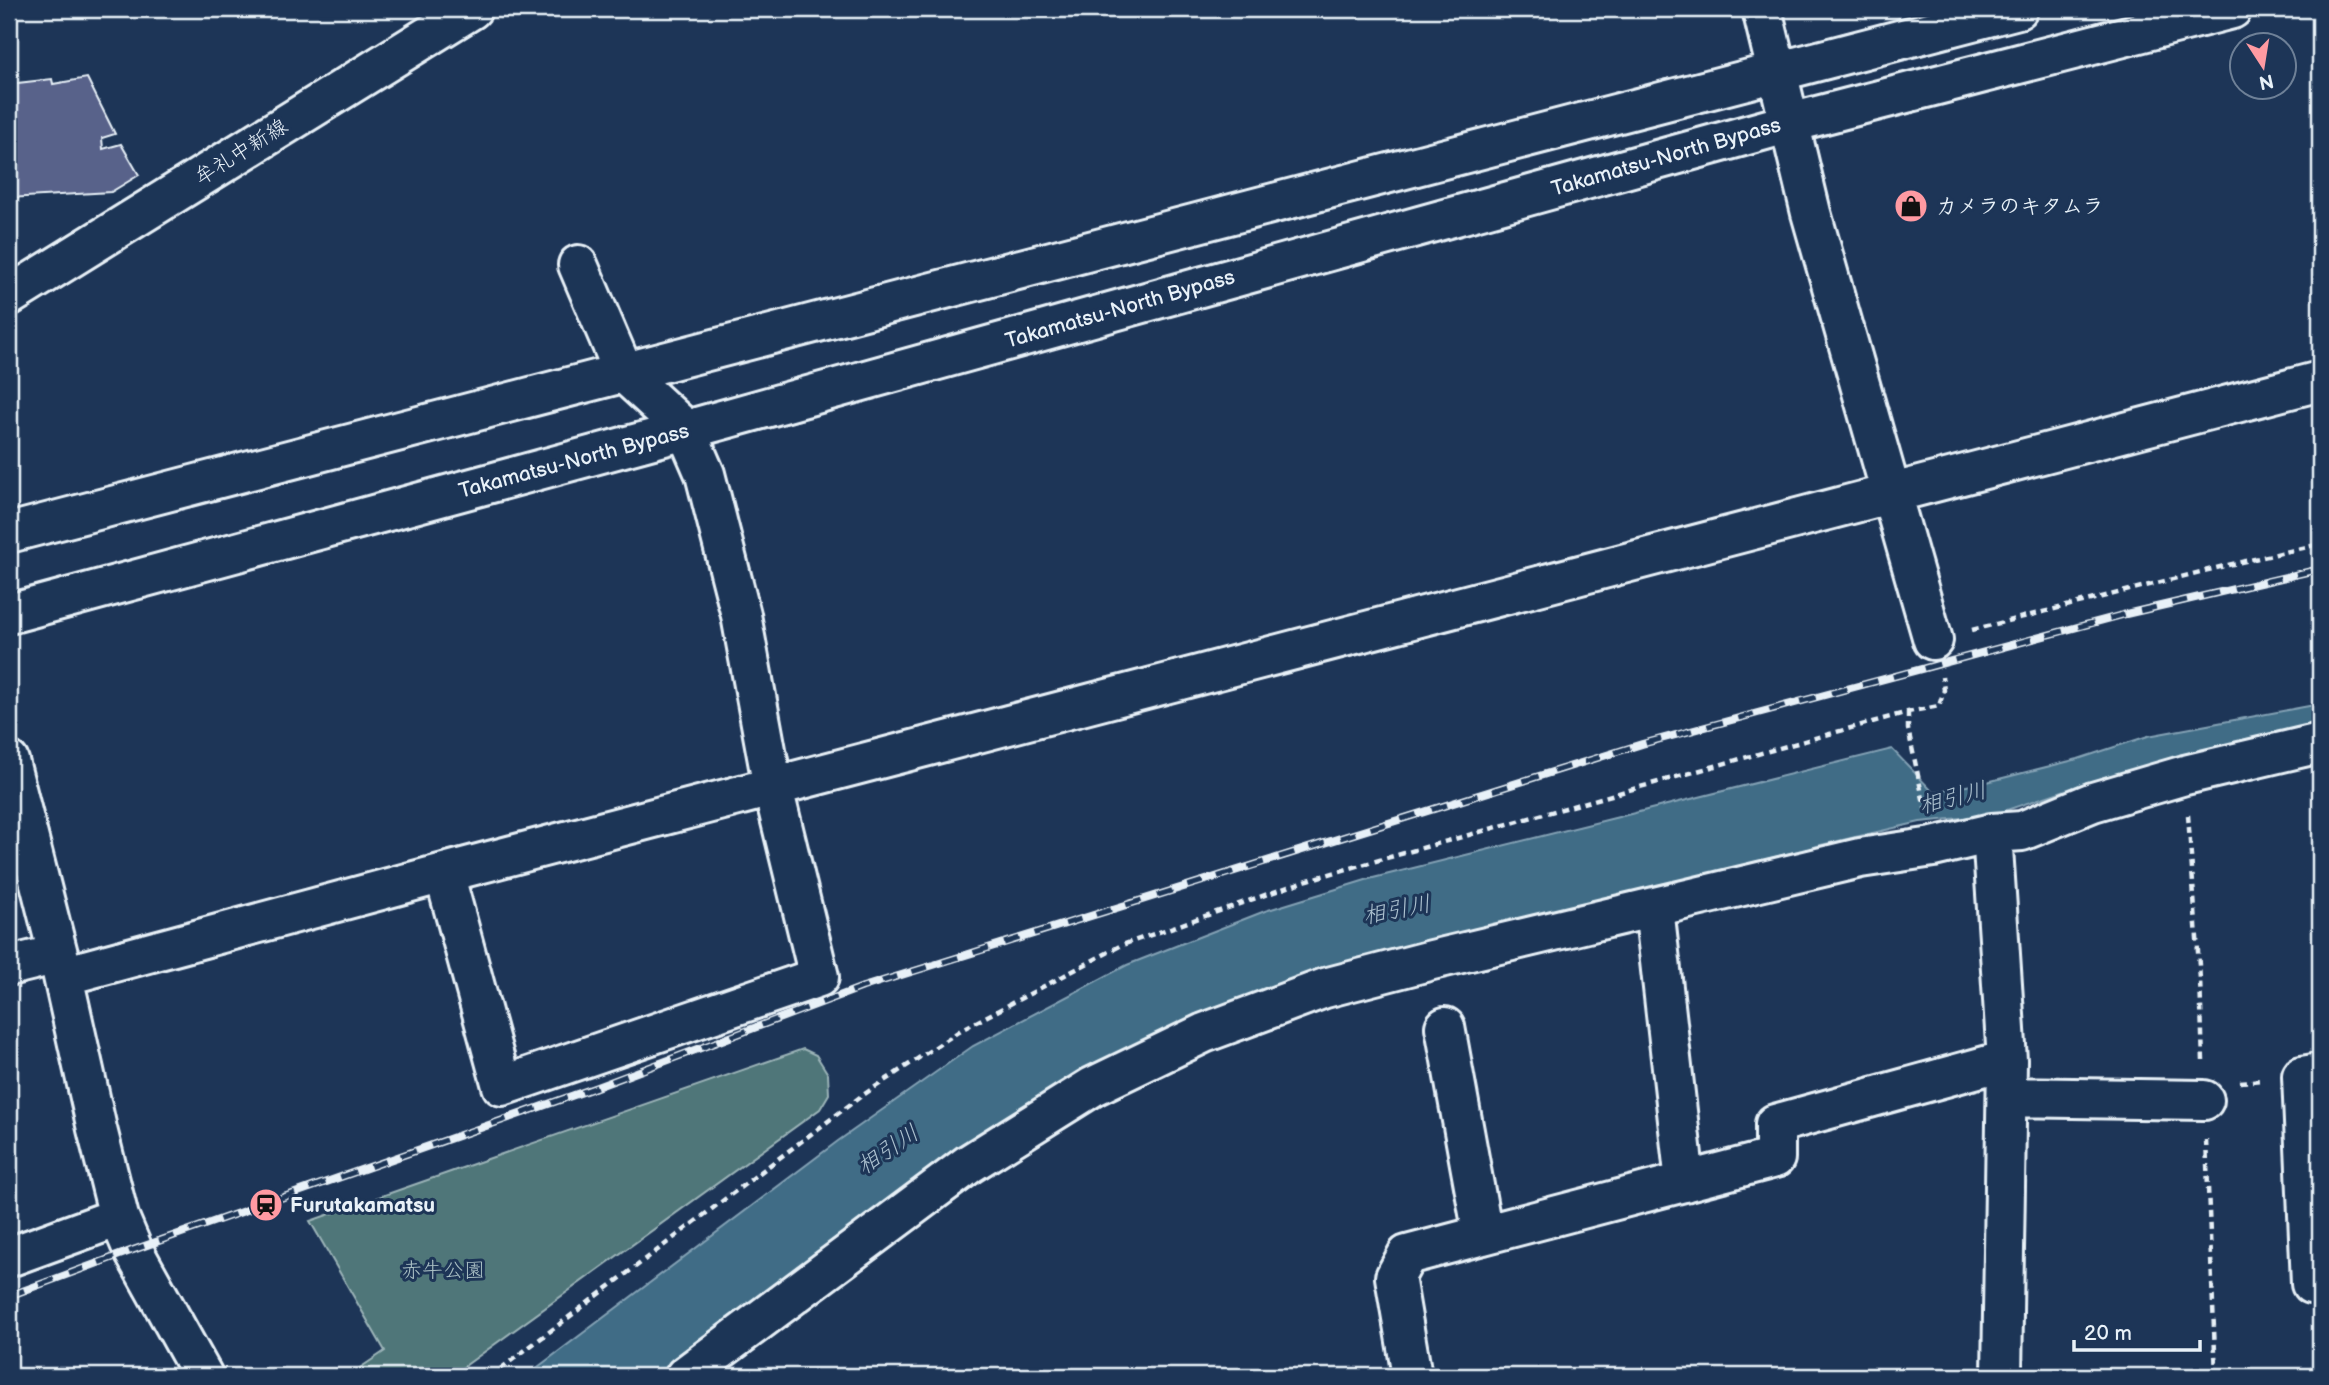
<svg xmlns="http://www.w3.org/2000/svg" width="2329" height="1385" font-family="'Balsamiq Sans','Klee One',sans-serif">
  <style>
    .green { fill: #4f7679; stroke: #9cb4b8; stroke-width: 2 }
    .water { fill: #406c86; stroke: #83a1b4; stroke-width: 2 }
    .building { fill: #58628a; stroke: #e8f1f8; stroke-width: 2 }
    .lines { fill: none; stroke-linecap: round; stroke-linejoin: round }
    .minor-casing { stroke: #e8f1f8; stroke-width: 44 }
    .secondary-casing { stroke: #e8f1f8; stroke-width: 44 }
    .trunk-casing { stroke: #e8f1f8; stroke-width: 44 }
    .path { stroke: #e8f1f8; stroke-width: 4.5; stroke-dasharray: 7 5; stroke-linecap: butt }
    .minor { stroke: #1d3557; stroke-width: 38 }
    .secondary { stroke: #1d3557; stroke-width: 38 }
    .trunk { stroke: #1d3557; stroke-width: 38 }
    .rail-casing { stroke: #e8f1f8; stroke-width: 8 }
    .rail { stroke: #1d3557; stroke-width: 5; stroke-dasharray: 16; stroke-linecap: butt }
    .labels { text-anchor: middle; dominant-baseline: central; stroke-width: 6; stroke-linejoin: round; paint-order: stroke }
    .street-label { font-size: 21px; fill: #e8f1f8; stroke: #1d3557 }
    .poi-label { font-size: 21px; font-weight: bold; fill: #e8f1f8; stroke: #1d3557; text-anchor: start }
    .park-label { font-size: 21px; fill: #abc0c5; stroke: #1d3557 }
    .water-label { font-size: 23px; font-style: italic; fill: #adc2d0; stroke: #1d3557 }
  </style>
  <rect width="100%" height="100%" fill="#1d3557"/>
  <filter id="ink" filterUnits="userSpaceOnUse"><feTurbulence type="fractalNoise" baseFrequency=".0143" numOctaves="2"/><feDisplacementMap in="SourceGraphic" scale="14" xChannelSelector="R" yChannelSelector="G"/><feConvolveMatrix kernelMatrix="1 2 1 2 8 2 1 2 1" color-interpolation-filters="sRGB"/></filter>
  <g filter="url(#ink)">
    <path class="green" d="M803,1049L816,1055L828,1074L829,1094L820,1109L451,1376H348L385,1351L310,1221Z"/>
    <path class="water" d="M2320,704V729L2190,754L2089,782L1992,815L1920,822L1821,845L1322,974L769,1294L659,1376H526L838,1141L973,1046L1127,965L1265,911L1369,879L1892,749L1933,792L1983,783L2078,759L2148,736Z"/>
    <path class="building" d="M87,78L115,134L102,138L103,149L121,144L139,175L111,192L9,198V84L52,79L53,84Z"/>
    <g class="lines">
      <defs>
        <path id="minor" d="M1762,9L1811,213L1933,640
          M9,761L58,954L97,1129L119,1217L133,1250L203,1376
          M1992,833L2007,1060L2002,1376
          M444,873L502,1086L819,977L773,788L741,615L705,474L686,430L624,373L578,265
          M1654,908L1685,1182
          M9,966L58,954
          M63,976L444,873L2320,381
          M1445,1027L1483,1235
          M2320,1073L2302,1076L2311,1284H2320
          M2007,1097L2204,1100
          M9,1257L119,1217
          M685,1376L969,1164L1092,1087L1204,1033L1325,988L1432,960L1860,858L1933,847L1992,833L2022,831L2093,802L2185,775L2320,743
          M1412,1376L1395,1277L1407,1255L1775,1158V1124L2007,1060"/>
        <path id="secondary" d="M9,296L472,9"/>
        <path id="trunk" d="M9,533L2018,9
          M9,614L686,430L1790,123L2232,9"/>
      </defs>
      <use href="#minor" class="minor-casing"/>
      <use href="#secondary" class="secondary-casing"/>
      <use href="#trunk" class="trunk-casing"/>
      <path class="path" d="M1972,630L2228,565L2320,544
        M1908,712V729L1925,808
        M2188,815L2200,979L2203,1061
        M2240,1082L2263,1080
        M2206,1140L2216,1376
        M491,1376L860,1097L961,1030L1122,945L1308,880L1908,712L1939,706L1944,690L1942,677"/>
      <use href="#minor" class="minor"/>
      <use href="#secondary" class="secondary"/>
      <use href="#trunk" class="trunk"/>
      <defs>
        <path id="rail" d="M9,1296L133,1250L594,1088L863,987L1642,744L2126,614L2320,569"/>
      </defs>
      <use href="#rail" class="rail-casing"/>
      <use href="#rail" class="rail"/>
    </g>
  </g>
  <defs>
    <symbol id="shop-disc" viewBox="-11 -11 22 22"><circle r="9.5" fill="#ff9aa2" stroke="#1d3557"/><path d="M-5-2.5h2.3a2.7 3.5 0 0 1 5.4 0H5L5.5 6h-11ZM-1.5-2.5h3a1.5 2.3 0 0 0-3 0Z" fill="#111"/></symbol>
    <symbol id="station-disc" viewBox="-11 -11 22 22"><circle r="9.5" fill="#ff9aa2" stroke="#1d3557"/><path d="M-3-6H3Q5-6 5-4V2Q5 4 3 4L4.5 6H3L1.5 4h-3L-3 6H-4.5L-3 4Q-5 4-5 2V-4Q-5-6-3-6ZM-3.5-4v3h7v-3ZM-3.5 1v1.5H-2V1ZM2 1v1.5H3.5V1Z" fill="#111"/></symbol>
  </defs>
  <g fill-rule="evenodd">
    <use href="#shop-disc" x="1892" y="187" width="38" height="38"/>
    <use href="#station-disc" x="247" y="1186" width="38" height="38"/>
  </g>
  <g class="labels">
    <g class="street-label">
      <text transform="translate(241 152) rotate(-32)">牟礼中新線</text>
      <text transform="translate(1666 157) rotate(-16)">Takamatsu-North Bypass</text>
      <text transform="translate(1120 309) rotate(-16)">Takamatsu-North Bypass</text>
      <text transform="translate(574 461) rotate(-15)">Takamatsu-North Bypass</text>
    </g>
    <g class="poi-label">
      <text x="1936" y="206">カメラのキタムラ</text>
      <text x="290" y="1205">Furutakamatsu</text>
    </g>
    <g class="park-label">
      <text x="443" y="1270">赤牛公園</text>
    </g>
    <g class="water-label">
      <text transform="translate(1953 798) rotate(-14)">相引川</text>
      <text transform="translate(1397 910) rotate(-11)">相引川</text>
      <text transform="translate(888 1150) rotate(-34)">相引川</text>
    </g>
  </g>
  <rect width="2329" height="1385" fill="none" stroke="#1d3557" stroke-width="35"/>
  <rect x="18" y="18" width="2294" height="1350" fill="none" stroke="#e8f1f8" stroke-width="2.5" filter="url(#ink)"/>
  <g transform="translate(2263 66) rotate(168)"><circle r="33" fill="#1d3557" stroke="#6e8097" stroke-width="2"/>
  <path d="M0-5L12 26L0 18L-12 26Z" fill="#ff9aa2"/>
  <text y="-10" font-size="19" font-weight="bold" text-anchor="middle" fill="#e8f1f8">N</text>
  </g>
  <path d="M2074 1340v10h126v-10" fill="none" stroke="#e8f1f8" stroke-width="3.5"/>
  <text x="2084" y="1340" font-size="21" fill="#e8f1f8" stroke="#1d3557" stroke-width="5" paint-order="stroke">20 m</text>
</svg>
